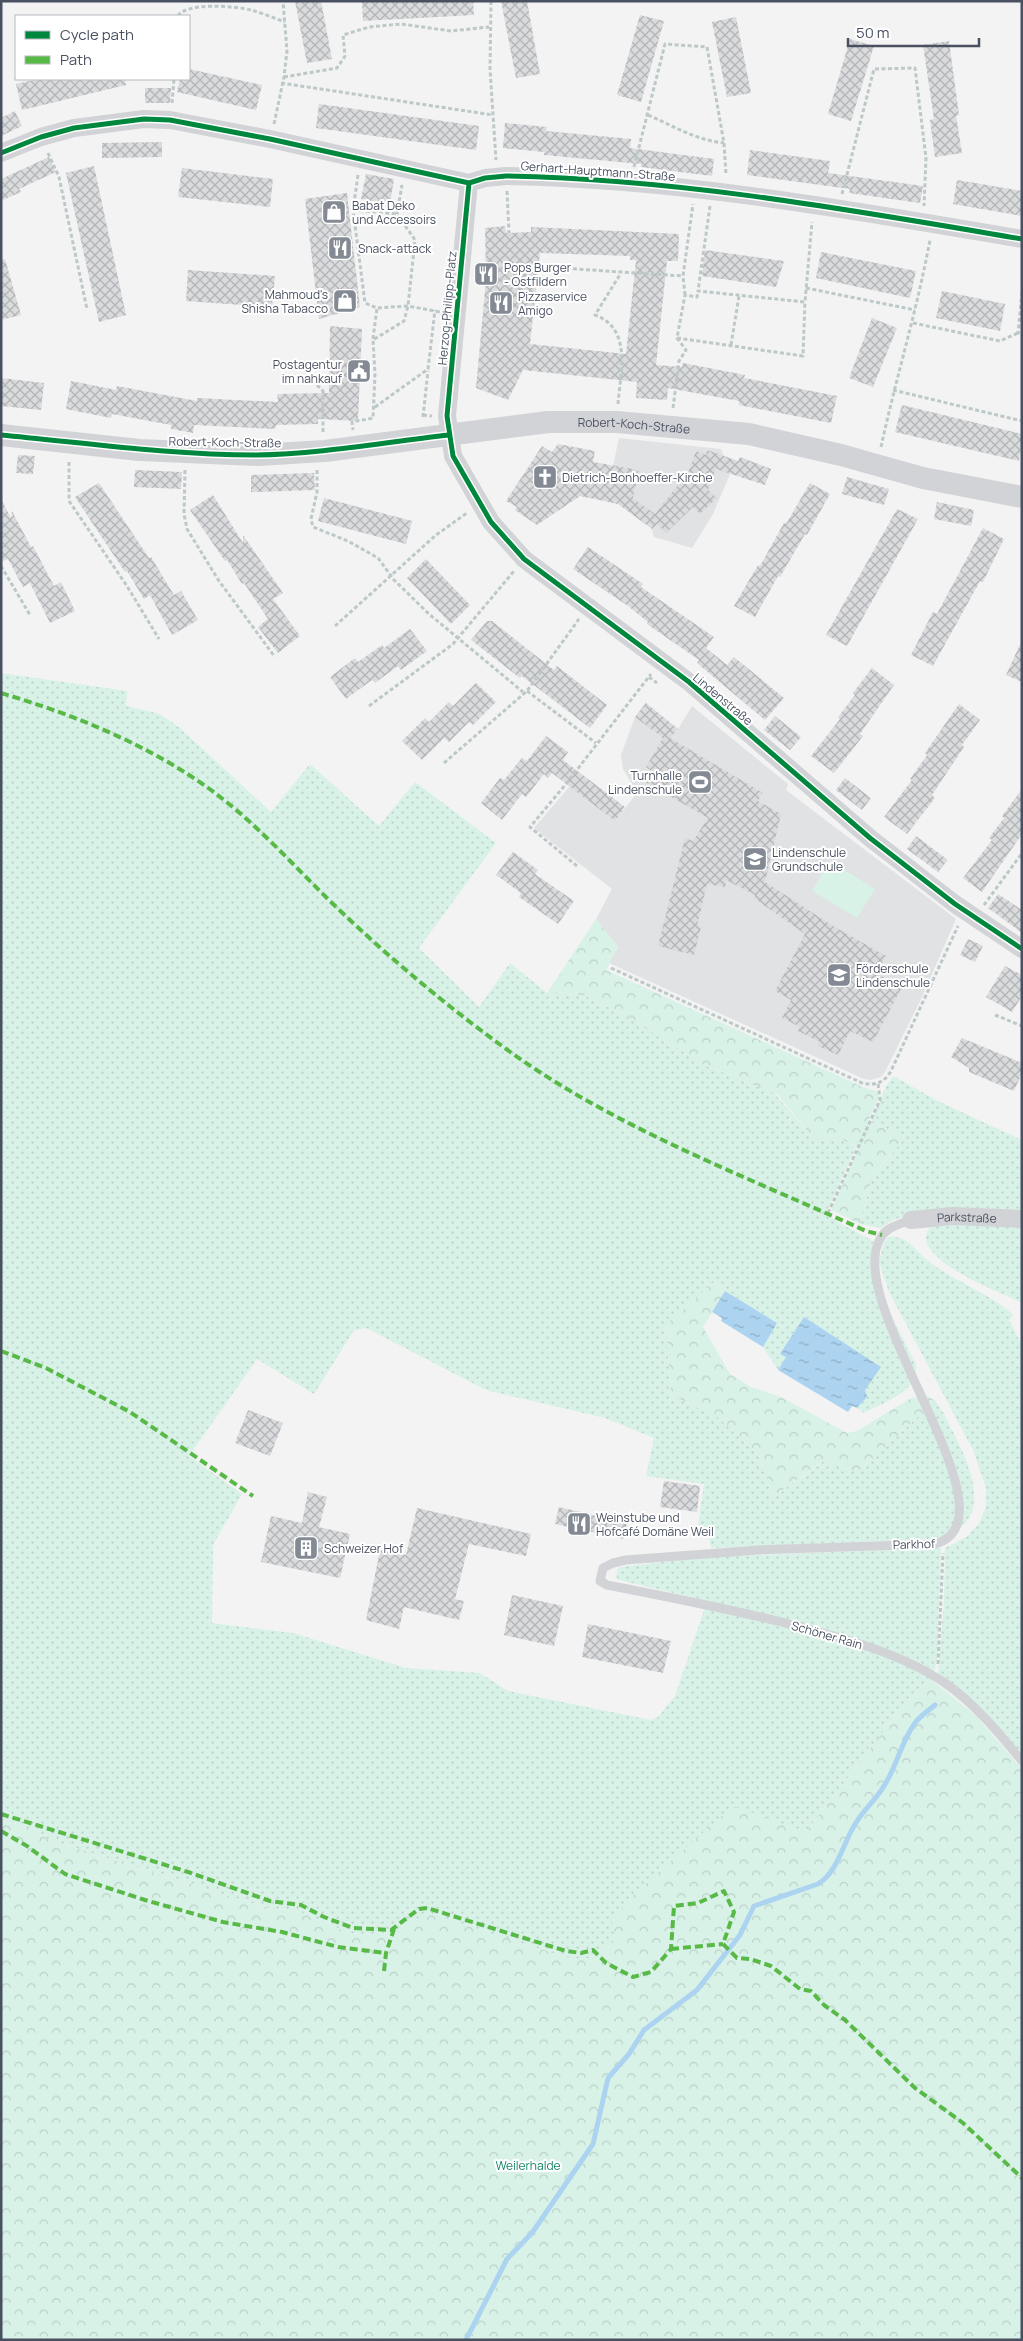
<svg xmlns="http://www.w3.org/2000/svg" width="1023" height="2341" font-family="Manrope,sans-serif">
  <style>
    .education { fill: #e1e2e3 }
    .grass { fill: url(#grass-dots) }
    .forest { fill: url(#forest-crowns) }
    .pitch { fill: #d8f2e7 }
    .water { fill: url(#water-ripples) }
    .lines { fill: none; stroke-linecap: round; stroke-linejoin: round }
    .stream { stroke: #acd4f0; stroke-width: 5 }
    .building { fill: url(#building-cross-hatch); fill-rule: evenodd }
    .path { stroke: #bdc8c8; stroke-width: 3; stroke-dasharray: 4 2.5; stroke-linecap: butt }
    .service { stroke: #d2d3d6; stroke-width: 9 }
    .minor { stroke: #d2d3d6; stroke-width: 18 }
    .tertiary { stroke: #d2d3d6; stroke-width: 22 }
    .quiet { stroke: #58b947; stroke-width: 4; stroke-dasharray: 8 4; stroke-linecap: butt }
    .cycleway-casing { stroke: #fff; stroke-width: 8 }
    .cycleway { stroke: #00873e; stroke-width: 5 }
    .labels { text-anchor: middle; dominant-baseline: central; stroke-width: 4; stroke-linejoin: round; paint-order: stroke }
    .street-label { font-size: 12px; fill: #495161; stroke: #fff }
    .poi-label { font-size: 12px; fill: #495161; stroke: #fff; text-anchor: start }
    .park-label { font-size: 12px; fill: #168666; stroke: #fff }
  </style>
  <defs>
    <pattern id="grass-dots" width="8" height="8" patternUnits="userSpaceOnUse" patternTransform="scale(1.25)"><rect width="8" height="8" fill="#d8f2e7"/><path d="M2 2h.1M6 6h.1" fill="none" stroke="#bbd1c9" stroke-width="1.8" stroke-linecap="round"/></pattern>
    <pattern id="forest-crowns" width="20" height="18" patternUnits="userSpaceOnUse" patternTransform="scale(1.25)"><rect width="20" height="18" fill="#d8f2e7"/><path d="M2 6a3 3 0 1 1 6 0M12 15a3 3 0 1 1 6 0" fill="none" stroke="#bbd1c9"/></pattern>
    <pattern id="water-ripples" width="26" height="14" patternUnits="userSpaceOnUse" patternTransform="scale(1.25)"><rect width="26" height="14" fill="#acd4f0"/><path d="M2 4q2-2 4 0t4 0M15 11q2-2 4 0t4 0" fill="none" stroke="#8eaec6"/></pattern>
    <pattern id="building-cross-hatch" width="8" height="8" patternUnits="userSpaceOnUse" patternTransform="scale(1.25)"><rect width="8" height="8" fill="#dadbdd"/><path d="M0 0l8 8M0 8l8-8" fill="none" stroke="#b3b4b7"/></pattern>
  </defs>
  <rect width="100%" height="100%" fill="#f3f3f3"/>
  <path class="education" d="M619,438L721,449L724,456L728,457L726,464L730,474L713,514L692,548L654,537L652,529L655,514L633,498L639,470L613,466Z
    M646,703L678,729L692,706L788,784L786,790L956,919L922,997L885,1072L881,1077L870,1080L864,1079L609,963L618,947L596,919L612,889L534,828L570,786L615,821L637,793L623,769L621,755L635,717Z"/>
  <path class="grass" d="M1,673L127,691L126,706L160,714L180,728L271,812L310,764L379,826L415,782L496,843L419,948L479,1007L510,963L547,993L584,995L624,1015L705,1065L774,1093L812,1136L824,1141L839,1138L856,1147L825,1215L873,1241L871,1258L873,1272L882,1297L916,1365C920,1391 883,1403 864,1413L857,1408L867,1397L781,1354L786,1357L778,1370L763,1347L777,1323L725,1291L715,1281L666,1326L671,1395L719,1418L759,1455L773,1497L825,1460L849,1471L861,1469L935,1401C945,1413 951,1428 958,1442C978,1483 990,1531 929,1539L711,1548L708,1533L697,1532L704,1484L646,1476L654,1438L605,1418L486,1390L366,1328L354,1330L314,1394L257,1359L189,1456L242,1494L213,1545L212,1623L293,1633L406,1668L480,1673L508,1691L651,1720L658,1717L675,1696L707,1601L619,1580L616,1577L617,1570L620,1567L706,1557L941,1548L937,1660L932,1680L912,1694L806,1832L589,1958L572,1959L415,1919L392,1935L379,1932L372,1935L349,1933L293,1909L274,1910L53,1841L1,1817Z
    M893,1076L940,1102L1022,1140V1214H910L891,1221L881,1228L860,1224L871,1180L905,1137L871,1122L886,1086Z
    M1022,1224V1303C1003,1293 900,1256 932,1225Z
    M889,1237C908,1235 915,1251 927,1260C952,1280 984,1291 1009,1311L1013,1315L1009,1320L1022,1345V1754L938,1674L944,1603L945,1548L968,1536L980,1522L986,1506V1488L973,1450L889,1292L879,1262L884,1243Z"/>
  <path class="forest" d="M596,919L618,947L606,970L863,1087L876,1091L879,1097L868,1121L905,1137L871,1180L860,1224L831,1210L859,1148L839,1138L824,1141L812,1136L778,1095L705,1065L624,1015L584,995L547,993Z
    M715,1281L725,1291L703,1327L730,1374L751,1387L781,1397L847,1433L857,1431L911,1398L928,1396L935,1401L861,1469L849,1471L824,1460L773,1497L759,1455L719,1418L671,1395L666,1325Z
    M932,1680L976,1716L1022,1769V2340H1V1817L53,1841L274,1910L293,1909L349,1933L372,1935L379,1932L392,1935L415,1919L429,1914L572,1959L589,1958L615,1941L612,1920L633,1895L733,1806L806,1832L912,1694Z"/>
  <path class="pitch" d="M830,861L875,889L857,918L812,891Z"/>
  <path class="water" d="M725,1291L777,1323L763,1347L721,1321L722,1318L712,1312Z
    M804,1317L881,1367L865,1390L867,1397L857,1408L852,1406L848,1412L778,1370L786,1357L780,1354Z"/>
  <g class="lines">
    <path class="stream" d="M466,2340L507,2259L532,2233L593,2144L608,2078L629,2054L644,2030L697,1990L740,1935L754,1906L818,1884C837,1873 843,1844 854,1826C862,1811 876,1800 884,1786C897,1766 901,1742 915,1723C920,1716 928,1711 935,1705"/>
  </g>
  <path class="building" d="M295,1H321L332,59L307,63Z
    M362,1H473L474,15L363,21Z
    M501,1H527L540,74L516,78Z
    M640,15L664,21L641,102L617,95Z
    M736,17L751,93L727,97L712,22Z
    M850,39L874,46L851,121L828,114Z
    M949,41L959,115L956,116L962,153L935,157L930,120L934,119L923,45Z
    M189,69L262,85L256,110L177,92L180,79H189Z
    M39,79H125L126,85L22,110L16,84Z
    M145,88H171L170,103H145Z
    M319,104L479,126L476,150L316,128Z
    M15,111L22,126L1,136V118Z
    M505,123L547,127L546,131L631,139L630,148L714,159L712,176L641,167V164L544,155V152L503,148Z
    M162,142V157L102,158V143Z
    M750,150L830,161L828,173L923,186L920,203L849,193L850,189L747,175Z
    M49,157L56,172L19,189L21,192L1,201V179Z
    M94,166L126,315L99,322L66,173Z
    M182,168L273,179L270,207L178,197Z
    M366,174L394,179L390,204L361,199Z
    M957,180L1022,191V216L953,204Z
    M347,193L360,307L319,319L305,199Z
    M505,226L506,233L531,232V227L679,234L678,261H667L656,365L682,367L683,363L745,375L744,378L837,396L831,423L739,405V401L668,388L667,400L636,398L637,382L523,370L508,400L476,388L486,280L485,228ZM540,253L630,256V260H636L626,354L530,344Z
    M705,250L784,261L776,287L702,276Z
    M821,252L916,271L910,298L816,278Z
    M5,259L21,315L1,320V260Z
    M188,270L275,276L272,307L186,301Z
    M942,291L1005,304L1000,331L936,318Z
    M872,318L897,328L873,387L849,378Z
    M330,326L362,329L358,421L318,419V424L276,425L275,429L194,425L193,433L171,429V425L112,414L111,418L66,409L71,381L116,390L117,386L197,401V398L278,402L277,394L329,393Z
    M1,378L44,383L41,410L1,406Z
    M902,405L1022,434L1019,461L895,432Z
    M558,444L595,451L593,462L639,470L633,498L655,514L682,480L686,479L696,451L706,455L707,450L738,461L740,457L771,469L765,485L716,469L708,490L717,498L700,514L693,507L666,533L657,524L652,529L618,504L580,496L537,525L515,510L517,507L506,501L542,446L552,452Z
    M18,455L35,456L33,474L16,473Z
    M135,470L182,472L181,489L134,487Z
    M314,473L315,490L251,492V475Z
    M847,477L889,489L884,505L842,494Z
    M99,483L149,558L151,557L174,595L181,591L198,620L172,635L150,595L144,599L127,571L125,572L75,497Z
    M810,483L830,494L807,535L805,534L780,577L778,576L755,617L734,606L758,565L760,566L784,523L786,524Z
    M213,495L243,543V535L283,593L273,599L300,636L278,653L258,627L268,619L244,583L242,584L227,560L225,561L190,510Z
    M324,498L412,521L406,544L318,521Z
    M1,499L11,518L12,511L31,547L33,546L54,586L61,582L75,611L50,623L30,583L23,587L8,559L1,562Z
    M937,502L974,510L971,526L934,519Z
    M897,509L918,519L847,646L826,635Z
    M983,528L1004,539L983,582L980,581L933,666L911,655L933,612L937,614Z
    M588,547L643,584L641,587L714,637L706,648L727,665L734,657L784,698L765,720L697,663L699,660L647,624L648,622L628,606L573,569Z
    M426,559L470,605L451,624L407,578Z
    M487,621H492L554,670L557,666L607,705L590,728L522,676L520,678L471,640Z
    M410,629L427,651L401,670L398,666L375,683L372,680L346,699L330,677L355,658L358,662L382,645L384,648Z
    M1022,640V682L1006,675Z
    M872,668L894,685L860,734L863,736L834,773L811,756L840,719L838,717L855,695L853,693Z
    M476,683L496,702L473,725L469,722L449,742L444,738L422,760L402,741L425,718L429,722L449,702L453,706Z
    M646,703L678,729L670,738L763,793L758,801L781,814L765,882L833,926L886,956L876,973L902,987L873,1042L850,1031L838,1055L818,1046L820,1042L798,1031L800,1027L782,1018L791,1000L775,991L805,934L754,898L755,895L726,880L725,887L707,884L697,926L701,927L694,955L658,946L685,838L693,841L708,818L645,782L652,771L646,767L663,738L635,717Z
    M959,704L980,720L962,745L964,747L932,795L935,798L907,834L884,817L912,780L910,779L927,755L925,753Z
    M775,716L801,737L790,750L764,730Z
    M546,736L568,752L563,760L625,807L615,821L552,773L548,778L544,774L526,797L522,794L502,820L481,803L500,778L504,780L522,758L527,761Z
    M845,778L871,798L862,810L836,790Z
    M1022,789V834L982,892L963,878L992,840L989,838L1004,818L1002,816Z
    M916,836L948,860L938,872L907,849Z
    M513,852L538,870L535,874L574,901L558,924L519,897L521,893L496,875Z
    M998,894L1022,910V933L988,908Z
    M968,939L983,946L975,962L960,955Z
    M1005,966L1022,975V996L1012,1012L986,997Z
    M962,1038L1022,1063V1073L1014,1091L969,1072V1068L951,1057Z
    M248,1410L283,1423L270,1456L235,1443Z
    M664,1481L700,1486L697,1512L660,1507Z
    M308,1492L327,1497L319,1527L350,1534L340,1578L261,1562L271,1516L302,1523Z
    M559,1507L627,1523L624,1539L555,1524Z
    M417,1508L531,1534L526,1556L469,1544L455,1599L464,1601L459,1620L404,1607L399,1629L366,1620L380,1550L406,1555Z
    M512,1595L563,1606L554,1646L504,1635Z
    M588,1624L671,1641L663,1673L582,1657Z"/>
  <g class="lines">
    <path class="path" d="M491,1L490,69L496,160
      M178,16C186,2 236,6 251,10C262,13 274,18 285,22
      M284,77L337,68L345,56L343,35L369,27L401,24L451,31L489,27
      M281,83L493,115
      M172,103L174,79
      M648,115C673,126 696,140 724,143
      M274,124L284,77L287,51L283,1
      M48,153L59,177L87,309
      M634,167L665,44L707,47L724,143L726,175
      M358,175L353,210L365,303L377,308L408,306L440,312
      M507,191L509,233
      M842,194L874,69L915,68L926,158L924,206
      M710,206L698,291L805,302L812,222
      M353,210L397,214L415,240L408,306L404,321L373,340L375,374L373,418L352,422L353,430
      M397,214L402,185
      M560,268L683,276
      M476,282L485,279
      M806,288L915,310
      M1022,292L1018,333H1022
      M685,295L683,276L693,204
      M913,323L1000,341L1018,333
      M677,338L803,356L805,302
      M373,339L377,308
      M731,345L739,296
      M317,385L323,391V433
      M893,390L1022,421
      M618,404C620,374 633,329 595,315L621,273
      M375,407L428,369L435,310
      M673,408L679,361L686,350L677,338L685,295L697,297L698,291
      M423,415L432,416
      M423,417L428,371
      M881,447C896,378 917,310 930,240
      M69,462V501L127,586L159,639
      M185,470L184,514L187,529L219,581L275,657
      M317,470V492L311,519L313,527L348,541L378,558L394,580L429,614L523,692
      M1,566L30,615
      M335,626L436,535L467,513
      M649,677L657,683
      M527,691L596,743
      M369,706L453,644L514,571
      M444,763L527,691L579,619
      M577,866L530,827L566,784L651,674
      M984,905L1022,853
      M611,968L862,1083C875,1086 884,1083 891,1071L958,926
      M995,1015L1022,1026
      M828,1213L880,1100L878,1083
      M938,1664L943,1553"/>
    <path class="service" d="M911,1220C900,1224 886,1227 880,1239C842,1305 1023,1519 935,1544L758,1550L626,1560L613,1563L603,1568L600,1581L607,1585C669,1597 731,1609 793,1625C844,1638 900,1653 945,1683C975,1704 999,1733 1022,1761"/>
    <g class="minor">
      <path d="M1,153L41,137L74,128L144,119L170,120L270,139L469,183L485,178L506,176C679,179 851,210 1022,239"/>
      <path d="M469,183L447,416L453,456L491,522L524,559L689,682L870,838L955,904L1022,949"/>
      <path id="s1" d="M911,1220L952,1216L1022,1219"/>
    </g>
    <path class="tertiary" id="s2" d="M1,435L139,450L258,455L325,451L548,422H617L749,434L841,455L923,478L1022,497"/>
    <path class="quiet" d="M1,693C75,715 149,745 211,790C256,823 293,865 332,903C385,954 443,1003 502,1046C612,1127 743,1175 866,1231L882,1235
      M1,1351L46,1368L130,1412L253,1496
      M1,1814L188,1872L270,1901L301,1905L324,1917L353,1928L391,1930L419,1909L427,1908L566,1951L581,1953L593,1950L606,1963L633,1977L651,1972L671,1949L674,1906L698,1903L724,1891L734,1912L723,1944L737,1958L750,1959L771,1966L800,1989L811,1991L824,2005L845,2020L915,2088L963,2123L1022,2178
      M1,1831L27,1846L65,1874L145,1900L223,1922L282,1932L338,1947L386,1953
      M671,1949L723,1944
      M384,1971L386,1953L394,1929"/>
    <defs>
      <path id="cycleway" d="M1,153L41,137L74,128L144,119L170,120L270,139L469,183L485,178L506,176C679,179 851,210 1022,239
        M469,183L447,416L453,456L491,522L524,559L689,682L870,838L955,904L1022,949
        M1,435C86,443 170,455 256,455C321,454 385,442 449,435"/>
    </defs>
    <use href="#cycleway" class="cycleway-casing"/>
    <use href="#cycleway" class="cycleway"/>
  </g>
  <defs>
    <symbol id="shop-square" viewBox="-11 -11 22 22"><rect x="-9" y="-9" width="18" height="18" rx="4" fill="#848a94" stroke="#fff"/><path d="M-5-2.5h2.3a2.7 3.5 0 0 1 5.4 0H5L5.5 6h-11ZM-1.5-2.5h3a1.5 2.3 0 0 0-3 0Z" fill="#fff"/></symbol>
    <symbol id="restaurant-square" viewBox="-11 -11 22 22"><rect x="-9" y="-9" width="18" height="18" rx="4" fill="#848a94" stroke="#fff"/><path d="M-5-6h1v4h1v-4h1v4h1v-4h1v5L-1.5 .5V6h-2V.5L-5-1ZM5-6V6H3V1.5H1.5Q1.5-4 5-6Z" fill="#fff"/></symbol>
    <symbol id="civic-square" viewBox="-11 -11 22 22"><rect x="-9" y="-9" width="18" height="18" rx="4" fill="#848a94" stroke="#fff"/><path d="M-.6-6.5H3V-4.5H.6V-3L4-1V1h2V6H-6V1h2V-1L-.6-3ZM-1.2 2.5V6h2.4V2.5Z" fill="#fff"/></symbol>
    <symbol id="church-square" viewBox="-11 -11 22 22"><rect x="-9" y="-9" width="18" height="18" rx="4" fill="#848a94" stroke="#fff"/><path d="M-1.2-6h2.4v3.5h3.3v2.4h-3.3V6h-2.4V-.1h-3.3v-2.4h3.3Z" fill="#fff"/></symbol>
    <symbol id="stadium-square" viewBox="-11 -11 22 22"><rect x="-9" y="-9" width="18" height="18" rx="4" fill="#848a94" stroke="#fff"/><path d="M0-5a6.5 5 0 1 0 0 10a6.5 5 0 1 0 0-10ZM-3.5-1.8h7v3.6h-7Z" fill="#fff"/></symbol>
    <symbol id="school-square" viewBox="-11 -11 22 22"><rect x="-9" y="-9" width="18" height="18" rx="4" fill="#848a94" stroke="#fff"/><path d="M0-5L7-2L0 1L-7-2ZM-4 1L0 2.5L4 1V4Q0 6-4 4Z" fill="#fff"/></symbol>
    <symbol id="building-square" viewBox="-11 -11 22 22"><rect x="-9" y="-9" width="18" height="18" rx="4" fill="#848a94" stroke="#fff"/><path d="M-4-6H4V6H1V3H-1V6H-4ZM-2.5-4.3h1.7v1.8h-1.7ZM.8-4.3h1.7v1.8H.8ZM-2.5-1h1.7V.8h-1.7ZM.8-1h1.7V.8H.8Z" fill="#fff"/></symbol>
  </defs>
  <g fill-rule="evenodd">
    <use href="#shop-square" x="320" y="198" width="28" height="28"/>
    <use href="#restaurant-square" x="326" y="234" width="28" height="28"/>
    <use href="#restaurant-square" x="472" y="260" width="28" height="28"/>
    <use href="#shop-square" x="331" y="287" width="28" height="28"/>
    <use href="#restaurant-square" x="487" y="289" width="28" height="28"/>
    <use href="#civic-square" x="345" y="357" width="28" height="28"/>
    <use href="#church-square" x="531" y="463" width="28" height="28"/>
    <use href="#stadium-square" x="686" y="768" width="28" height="28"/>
    <use href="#school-square" x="741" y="845" width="28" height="28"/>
    <use href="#school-square" x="825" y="961" width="28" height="28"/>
    <use href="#restaurant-square" x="565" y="1510" width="28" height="28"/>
    <use href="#building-square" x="292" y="1534" width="28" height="28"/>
  </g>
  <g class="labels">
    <g class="street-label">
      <text transform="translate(598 171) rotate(4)">Gerhart-Hauptmann-Straße</text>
      <text transform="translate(447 308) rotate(-85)">Herzog-Philipp-Platz</text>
      <text stroke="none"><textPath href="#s2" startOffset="636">Robert-Koch-Straße</textPath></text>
      <text transform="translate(225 442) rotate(1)">Robert-Koch-Straße</text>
      <text transform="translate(723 699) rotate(40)">Lindenstraße</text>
      <text stroke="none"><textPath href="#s1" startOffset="56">Parkstraße</textPath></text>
      <text transform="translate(914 1544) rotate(-2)">Parkhof</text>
      <text transform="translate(827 1635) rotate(16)">Schöner Rain</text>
    </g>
    <g class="poi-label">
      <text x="352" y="205">Babat Deko<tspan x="352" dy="14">und Accessoirs</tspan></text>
      <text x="358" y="248">Snack-attack</text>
      <text x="504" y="267">Pops Burger<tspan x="504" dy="14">- Ostfildern</tspan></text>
      <text x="328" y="294" text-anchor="end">Mahmoud's<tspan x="328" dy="14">Shisha Tabacco</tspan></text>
      <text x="518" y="296">Pizzaservice<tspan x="518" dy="14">Amigo</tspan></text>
      <text x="342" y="364" text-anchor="end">Postagentur<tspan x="342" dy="14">im nahkauf</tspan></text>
      <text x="562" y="477">Dietrich-Bonhoeffer-Kirche</text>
      <text x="682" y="775" text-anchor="end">Turnhalle<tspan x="682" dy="14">Lindenschule</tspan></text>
      <text x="772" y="852">Lindenschule<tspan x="772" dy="14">Grundschule</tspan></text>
      <text x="856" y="968">Förderschule<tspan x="856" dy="14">Lindenschule</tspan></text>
      <text x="596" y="1517">Weinstube und<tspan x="596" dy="14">Hofcafé Domäne Weil</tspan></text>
      <text x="324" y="1548">Schweizer Hof</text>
    </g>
    <g class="park-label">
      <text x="528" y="2165">Weilerhalde</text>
    </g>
  </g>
  <rect width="1023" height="2341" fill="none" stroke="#495161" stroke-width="5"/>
  <rect x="15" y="15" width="175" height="65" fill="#ffffff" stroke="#b6b9c0"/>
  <rect x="25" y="31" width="25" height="8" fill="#00873e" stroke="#b6b9c0"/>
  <text x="60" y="40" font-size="15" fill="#495161">Cycle path</text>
  <rect x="25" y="56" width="25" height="8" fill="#58b947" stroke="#b6b9c0"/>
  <text x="60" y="65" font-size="15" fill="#495161">Path</text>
  <path d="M848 38v8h131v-8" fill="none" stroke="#495161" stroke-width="2.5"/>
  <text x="856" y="38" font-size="15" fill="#495161" stroke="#ffffff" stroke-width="4" paint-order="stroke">50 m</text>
</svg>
